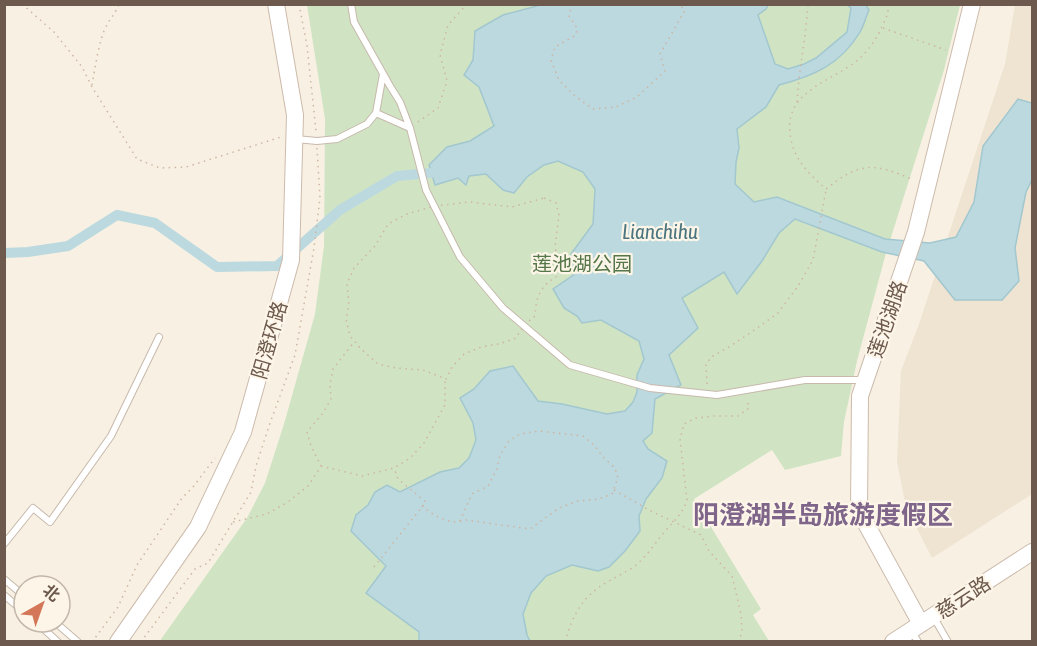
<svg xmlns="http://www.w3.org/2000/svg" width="1037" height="646" font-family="'Asap Condensed','Noto Sans SC',sans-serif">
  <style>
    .residential { fill: #efe3d2 }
    .green { fill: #d0e4c4 }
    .water { fill: #bbd9df; stroke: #a2c7cf; stroke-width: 1.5 }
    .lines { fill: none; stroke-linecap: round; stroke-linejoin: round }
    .canal { stroke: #bbd9df; stroke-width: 10 }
    .lane-casing { stroke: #c7b9ac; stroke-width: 8 }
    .secondary-casing { stroke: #ccbbac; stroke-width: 18 }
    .path { stroke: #ceb5a2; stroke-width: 1.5; stroke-dasharray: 1.5 4.5; stroke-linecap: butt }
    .lane { stroke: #fff; stroke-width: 6 }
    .secondary { stroke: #fff; stroke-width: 16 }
    .labels { text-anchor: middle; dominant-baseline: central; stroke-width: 4.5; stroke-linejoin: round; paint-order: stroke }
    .park-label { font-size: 20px; fill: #557749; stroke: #fcf5e8 }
    .street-label { font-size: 20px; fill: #6d594d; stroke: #fcf5e8 }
    .water-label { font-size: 21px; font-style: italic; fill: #4a747e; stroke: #fcf5e8 }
    .district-label { font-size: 26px; font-weight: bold; fill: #7e6589; stroke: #fcf5e8 }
  </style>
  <rect width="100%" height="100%" fill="#f8f1e3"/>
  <path class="residential" d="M1015,5H1032V494L932,558L906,507L897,462L901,371L919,324L1005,64Z"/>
  <path class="green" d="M307,5H960L944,70L886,253L857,361L844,422L841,456L785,470L772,450L694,499L761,609L753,615L769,641L159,642L247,518L265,483L284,424L315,314L324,246L325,119Z"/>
  <path class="water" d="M537,5H768L766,9L758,15L775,64L788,69L804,64L816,58L847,32L851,8L847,5H866L869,10C866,17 864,25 860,32C841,64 814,76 779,85L766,107L737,129L739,148L736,162L735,184L754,202L777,197L885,239L930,243L956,237L974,202L983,146L1018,99L1032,103V180L1026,192L1015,248L1019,281L1002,300H955L924,261L882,252L795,219L779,233L762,261L737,294L724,272L682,298L698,328L669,355L681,385L655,399L652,433L643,441L648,449L667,461L662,478L646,499L639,516L640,531L625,551L609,567L598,571L572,565L546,576L531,593L523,614L527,635L530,641H419V632L366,593L386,566L351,531L356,515L368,505L375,492L387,485L400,492L440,472L459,468L469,458L476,440L473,423L460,398L474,389L490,371L513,366L538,401L562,404L607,414L625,411L633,402L637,392V375L644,359L639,341L601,320L582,323L577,316L564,308L553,289L575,274L571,254L593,224L595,189L583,172L558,161L544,165L527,177L514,193L503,190L486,174L469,176L466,185L458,178L435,185L429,165L447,147L470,141L494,126L479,87L464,75L473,60L475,31L503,15L537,6Z"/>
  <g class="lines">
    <path class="canal" d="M4,253L28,252L68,246L117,215L155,223L217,267L277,266L340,210L397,176L431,173"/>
    <defs>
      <path id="lane" d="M351,4L354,22L390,86L400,102L410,128L426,190L460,257L503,308L570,365L650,388L717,395L805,380H865
        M376,113L410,128
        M296,139L317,141L337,139L367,124L376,113L383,74
        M4,544L33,508L50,522L111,436L159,337
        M4,579L24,596
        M4,595L24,612
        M933,616L948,642
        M36,622L58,642
        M55,622L78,642
        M912,631L918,642"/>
      <path id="secondary" d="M921,624L859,511L860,396L916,232L972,4
        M118,642L198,527L243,432L291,260L295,115L276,4
        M893,642L1032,552"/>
    </defs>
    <use href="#lane" class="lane-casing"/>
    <use href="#secondary" class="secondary-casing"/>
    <path class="path" d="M22,4L54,32L82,67L92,87L137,159L160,168L186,167L281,137
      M299,4L307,46L316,131
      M572,4L569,16L577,28L576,35L555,47L551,60L559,80L575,96L593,109L616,107L637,97L665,71L660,54L685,10L678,4
      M888,4C889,13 886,19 882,26C878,37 870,48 861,57C836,81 785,89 790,132C792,158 808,173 826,189C861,161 874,163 914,180
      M883,28L946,50
      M92,85C95,69 99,38 107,25C111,17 115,14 119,4
      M797,102C799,69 806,37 808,4
      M418,122L438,108L447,81L440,55L448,25L467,4
      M544,198L556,203L559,215L555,247L561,274C542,284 536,294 535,316L524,325L516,338L499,344L481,347L464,354L452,367L446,379L423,370L396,368L378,364L361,349L350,336L346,319L349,305L347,284L354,268L375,246L388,224L407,214L435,206L470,202L512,207Z
      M707,384L706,365L711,357L729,347L753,331L778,313L798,286L813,260L826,190
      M321,466L362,476L394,468L410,458L424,443L445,405V380
      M614,490L649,510L701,535L709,551L732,576L741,614L742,631L739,642
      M422,506C434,516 450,526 466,520L530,529L559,508L578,501L599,499L612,494L618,478L615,468L602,456L595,446L583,436L539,431L520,434L509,441L500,455L497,469L488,486L472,494L459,523
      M233,522L267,514L288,502L309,485L321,466L311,446L307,432L323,413L331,399L330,384L333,369L354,342
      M374,567L426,502L398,479L394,468
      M92,642L118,607L137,565L182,498L193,487L215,458
      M141,642L195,569L208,563L251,492L256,466L270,423L295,355L314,248L320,198L317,148
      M565,642C573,614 582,597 607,582C616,577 626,572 635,566C647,556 656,542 666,530C674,521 683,513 687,500L680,439L684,424L696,418L714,416H738L749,408L747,399"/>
    <use href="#lane" class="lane"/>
    <use href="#secondary" class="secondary"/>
  </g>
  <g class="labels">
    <g class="park-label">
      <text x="582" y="263">莲池湖公园</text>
    </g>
    <g class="street-label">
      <text transform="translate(887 319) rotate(-71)">莲池湖路</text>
      <text transform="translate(269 340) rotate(-74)">阳澄环路</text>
      <text transform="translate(963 597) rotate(-33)">慈云路</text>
    </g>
    <g class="water-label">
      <text x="660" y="231">Lianchihu</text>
    </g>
    <g class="district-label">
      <text x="823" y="515">阳澄湖半岛旅游度假区</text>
    </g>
  </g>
  <rect width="1037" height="646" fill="none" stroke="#6d594d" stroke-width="12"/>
  <g transform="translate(42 604) rotate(40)"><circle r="28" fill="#fcf5e8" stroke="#c3b7aa" stroke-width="1.5"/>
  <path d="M0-4.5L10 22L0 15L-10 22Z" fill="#d37758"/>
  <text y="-9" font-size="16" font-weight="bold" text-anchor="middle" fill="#6d594d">北</text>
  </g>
</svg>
